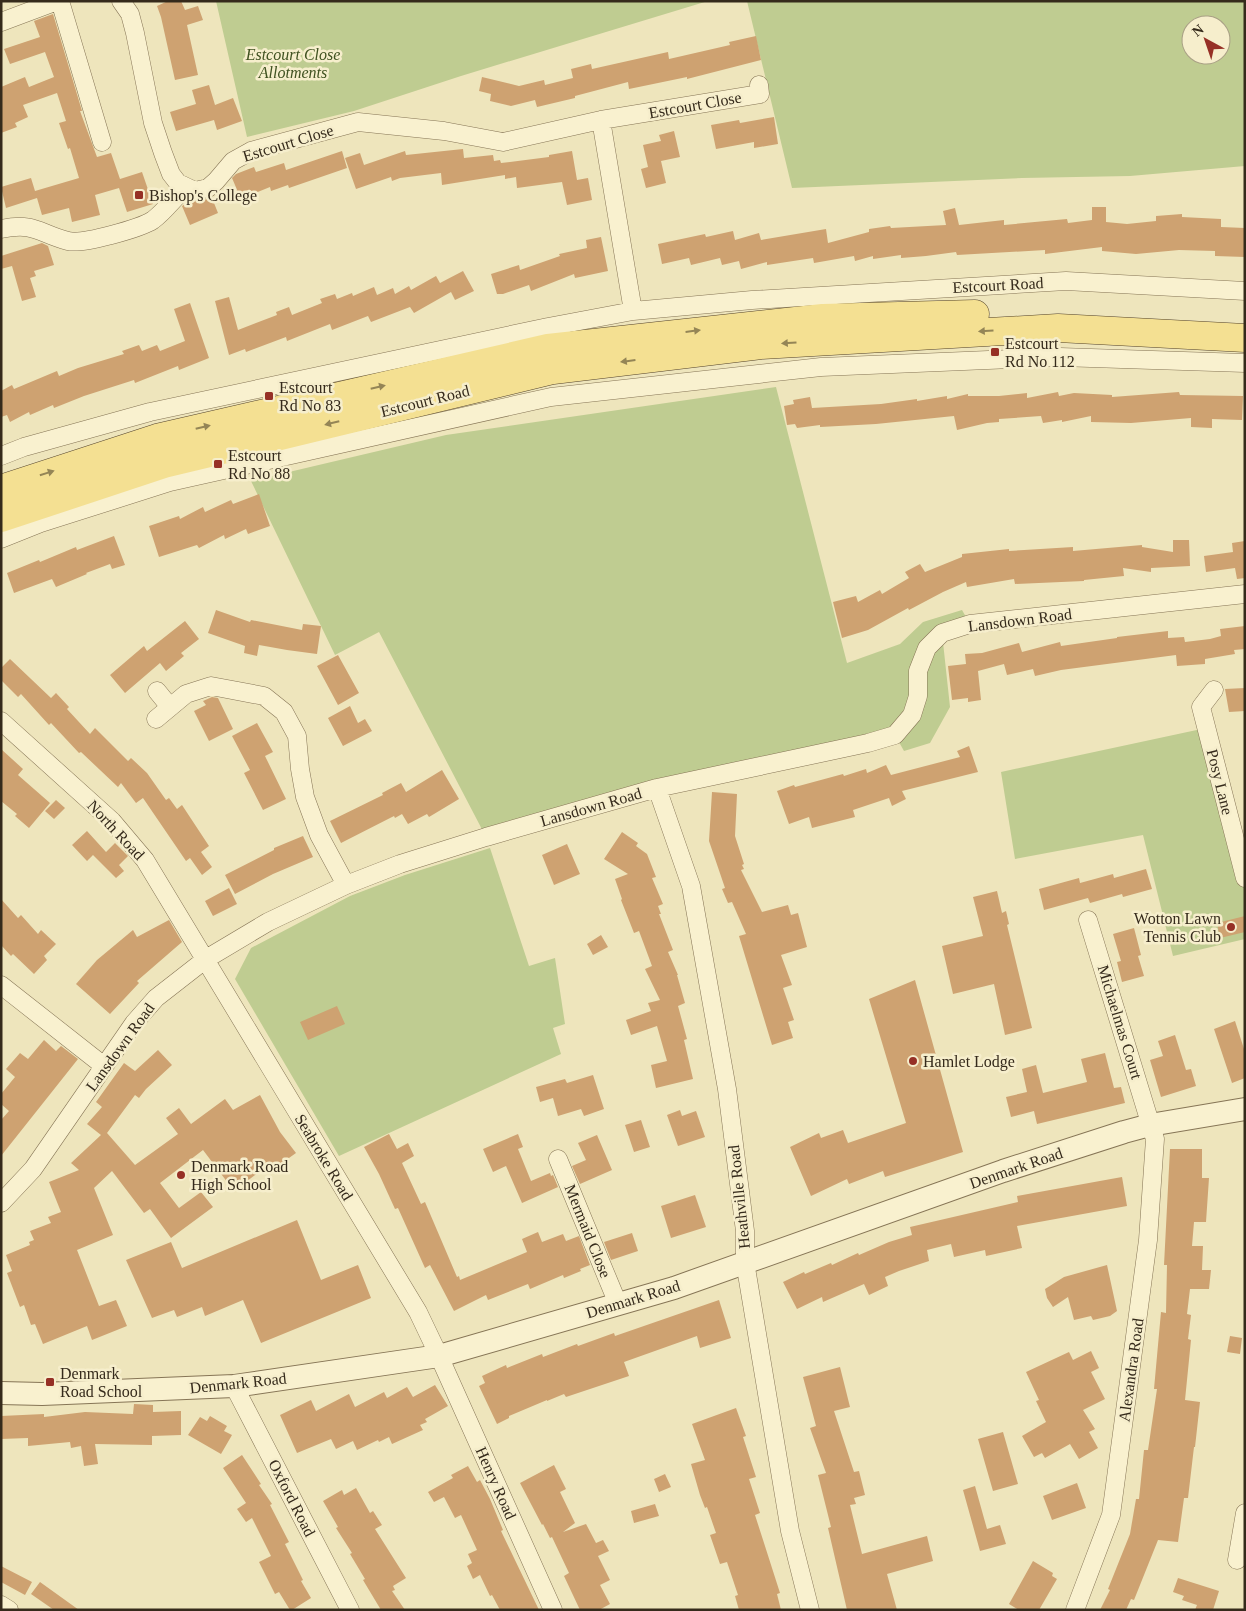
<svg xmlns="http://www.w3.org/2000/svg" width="1246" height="1611" font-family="Georgia,serif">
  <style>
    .green { fill: #bfcc91; fill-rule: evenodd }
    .building { fill: #cea271 }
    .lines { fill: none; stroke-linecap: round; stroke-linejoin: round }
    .minor-casing { stroke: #867556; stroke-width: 19 }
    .tertiary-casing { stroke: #867556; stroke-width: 24 }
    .primary-casing { stroke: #53422b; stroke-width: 29 }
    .minor { stroke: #f9f1cf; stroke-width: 18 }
    .tertiary { stroke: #f9f1cf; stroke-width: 22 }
    .primary { stroke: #f4e092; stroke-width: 28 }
    .oneway { fill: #948556 }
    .poi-dot { fill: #963025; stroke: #f6eecc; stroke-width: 2 }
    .labels { text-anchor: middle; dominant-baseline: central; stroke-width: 5; stroke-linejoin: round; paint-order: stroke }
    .park-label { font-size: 16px; font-style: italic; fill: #405221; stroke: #f6eecc }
    .street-label { font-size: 16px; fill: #352a1b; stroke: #f6eecc }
    .poi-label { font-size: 16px; fill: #352a1b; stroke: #f6eecc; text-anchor: start }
  </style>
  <rect width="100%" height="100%" fill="#eee5bc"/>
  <path class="green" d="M216,1H708L461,76L354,111L247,137Z
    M747,1H1245V166L1130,176L1022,178L792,188ZM1191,25H1221V55H1191Z
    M776,387L847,663L900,644L923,622L962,610L970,624L942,633L950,707L930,743L904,751L895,735L486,837L379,632L335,655L251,481L446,435Z
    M1206,728L1245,878V939L1173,956L1143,835L1015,859L1001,772Z
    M490,848L529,966L555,958L565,1024L553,1028L561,1054L339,1156L235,979L251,948L350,896L405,875Z"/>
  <path class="building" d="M168,1H181L185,10L198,6L203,20L187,25L198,75L175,80L161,17L157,6Z
    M53,14L82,111H80L97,157L111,153L120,179L142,172L153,204L127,212L119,188L95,195L100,215L72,222L69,208L42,215L37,198L6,208L1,187L31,178L35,191L79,178L70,148L68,149L59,123L66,121L57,93L23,105L28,117L15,123L17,127L1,133V87L25,77L29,87L54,77L45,52L10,64L4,49L40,37L34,21Z
    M756,36L761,60L687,79V77L629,89L628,82L575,96V98L537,107L535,100L511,106L490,101L491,94L479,91L482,77L519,86L544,80L545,85L573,78L571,69L591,64L592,69L668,52L669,59L730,45L729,42Z
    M209,85L215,105L233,98L242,121L217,130L214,120L176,131L170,112L196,104L192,90Z
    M774,117L778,144L754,148V142L716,149L711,125L739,120L740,123Z
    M674,131L680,157L661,161L666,183L646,188L641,169L648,167L643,145L661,141L659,135Z
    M463,149L464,158L493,155L494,161L500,160L501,163L549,157V155L572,151L577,180L588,178L592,200L567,205L562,182L517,188L516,177L505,179V175L442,185L441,173L400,178L392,181L391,177L356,189L345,158L360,153L364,165L405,151L406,155Z
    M342,151L347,168L289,188L288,185L271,191L270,187L241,199L232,178L236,174L254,167L256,172L284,163L286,170Z
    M212,198L218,213L190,225L182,206L191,201H197Z
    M1092,207H1106V222L1127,224L1156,221V216L1182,214V217L1221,219V227L1245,228V257L1215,256V251L1179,250L1136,254L1102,251V247L1045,254V250L957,255L956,252L926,256L901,258V255L873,259V256L855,261L854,256L814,263L813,258L767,265V262L741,269L739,261L722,265L720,258L691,265L689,258L662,264L658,244L705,234L706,237L733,231L735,240L759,233L761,240L826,229L828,243L869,232V229L890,226L891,228L946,225L943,211L955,208L959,225L1004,220V225L1067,219L1068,223L1092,220Z
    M601,237L608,271L575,278L574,274L531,291L529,285L503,294H497L491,274L519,265L520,270L560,256L559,254L587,248L586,240Z
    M42,243L48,246L54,265L34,271L36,276L30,278L36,297L22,301L12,266L1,269V256Z
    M463,271L474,291L455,300L451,292L414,313L410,307L371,322L368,316L332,330L330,324L287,341L286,337L246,352L245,349L229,355L215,301L229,297L238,330L277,315L276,312L289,307L292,315L322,303L320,299L335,294L337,299L352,293L353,296L374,287L377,295L393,288L395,294L409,286L411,290L436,276L440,283Z
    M190,303L209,358L179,370L178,366L135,383L134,380L84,396L54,408L53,405L30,415L29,412L10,422L7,415L1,417V391L12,385L14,389L57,371L59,376L78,368L124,354L122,351L139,345L142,351L157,345L160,351L185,341L174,309Z
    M1058,392L1059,396L1074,393L1112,395V397L1179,392L1180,395L1243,396L1242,420L1212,419V428L1191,427V418L1131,423L1091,422V416L1062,422V420L1043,423L1041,416L999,419V422L987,423L957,430L954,416L876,424L820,427V425L797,428L795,424L787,425L784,406L794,404L793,400L810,397L812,408L881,404L917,399V401L947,396V399L968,394V396H999L1027,393V398Z
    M259,494L270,526L248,534L246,529L225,539L224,535L199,548L197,545L159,557L149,526L179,516L180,519L203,507L205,512L231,500L233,504Z
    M114,536L125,565L112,569L110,564L86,573L87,574L56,587L52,579L14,593L7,573L39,560L40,562L76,547L77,550Z
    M1173,540H1189L1190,566L1151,568V572L1123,568L1124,576L1084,580V581L1015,584L1014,579L967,587L966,582L943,592L909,610L908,608L868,630L842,638L833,602L856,596L858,602L880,590L882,594L909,578L905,572L920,564L925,572L962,557V554L1009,549V551L1073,547V551L1142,545V547L1173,552Z
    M1245,541V578L1237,579L1235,568L1206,572L1204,556L1233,552L1232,543Z
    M216,610L250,622L251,620L302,630L303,624L321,626L317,654L287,650L259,645L257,656L244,653L245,646L208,633Z
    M185,621L199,639L181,653L184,656L166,671L160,663L125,693L110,675L144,646L147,651Z
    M1245,626V649L1234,650L1235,654L1205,659V664L1177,666L1176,655L1061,670L1035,676L1033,669L1007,675L1004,664L978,671L981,700L968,702V698L952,700L948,666L966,664L965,654L982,653L1019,643L1022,652L1060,642L1061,646L1117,638V637L1168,631V638L1184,637L1185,642L1210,639L1221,636L1220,629Z
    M338,655L359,693L338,705L317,666Z
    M10,659L51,698L56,693L69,707L67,709L90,734L95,728L128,761L131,758L147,773L166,800L169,798L177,809L182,805L209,846L201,852L212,867L202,875L190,858L186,861L143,798L136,803L121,783L118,787L81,752L79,753L51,723L49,725L21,694L18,697L1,680V668Z
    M1245,688V711L1229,712L1225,689Z
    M212,697L218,698L233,729L209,741L194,711L206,705L203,701Z
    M350,706L358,723L365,719L372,731L343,746L328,718Z
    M257,723L273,752L265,756L286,799L263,810L244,773L250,770L232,736Z
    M969,746L978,772L902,791L906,799L892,806L889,798L853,810L855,817L812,828L809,817L789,824L777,791L794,785L795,787L843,774L844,776L866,769L867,773L886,765L891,775L960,757L957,751Z
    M1,749L23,769L18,775L50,803L29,828L15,816L17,814L1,801Z
    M442,770L459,799L429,817L427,814L408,824L402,814L395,818L394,816L341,843L330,821L383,795L382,793L401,783L406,792Z
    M712,792L737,794L735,836L744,864L742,865L744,869L741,870L762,912L788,905L791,915L798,913L807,947L781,955L792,985L783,988L794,1020L788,1022L793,1038L772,1045L739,936L746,934L732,902L728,903L722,889L725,888L709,841Z
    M56,800L65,808L54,819L45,811Z
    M87,831L106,852L115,843L128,856L119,865L124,871L116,878L93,855L87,861L72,845Z
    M622,832L638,843L636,846L647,854L656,877L652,878L663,904L658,906L661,914H659L673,950L668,952L678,975H677L685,1003L678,1006L687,1039L684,1040L693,1079L656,1088L651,1065L667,1061L657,1026L631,1035L626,1020L651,1011L648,1003L660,1000L645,969L652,966L639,931L634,933L621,900L622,899L615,879L628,874L604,859Z
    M303,836L313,857L273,874L235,894L225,875L274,850V848Z
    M567,844L580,874L554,885L542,855Z
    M1146,869L1152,889L1123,897L1122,894L1090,903L1088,898L1044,910L1039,889L1079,878L1080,883L1113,874L1114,878Z
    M229,888L237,904L213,916L205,901Z
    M997,891L1002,913L1006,911L1009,924L1007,925L1032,1028L1005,1035L994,984L953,994L942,946L983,936L973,897Z
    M1,899L18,918L21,915L38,934L41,930L56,944L44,956L47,960L34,974L13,954L11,956L1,945Z
    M1245,916V932L1220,938L1217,923Z
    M169,920L182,942L137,981L139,983L110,1014L76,984L97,960L133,930L137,937Z
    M1134,928L1141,955L1138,956L1144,976L1122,982L1117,962L1121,961L1113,934Z
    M601,935L608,947L593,955L587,944Z
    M915,980L963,1152L885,1177L883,1171L849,1184L847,1179L811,1196L790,1147L819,1133L821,1138L843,1130L848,1143L906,1123L869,999Z
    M337,1006L345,1024L308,1040L300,1022Z
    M1235,1021L1245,1052V1078L1232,1083L1214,1029Z
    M1175,1035L1186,1070L1191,1069L1196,1086L1161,1097L1150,1060L1163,1056L1158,1041Z
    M44,1040L56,1051L61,1046L78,1059L1,1156V1120L9,1111L1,1104V1094L15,1077L6,1069L20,1053L28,1059Z
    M158,1050L172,1065L146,1089L139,1098L135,1095L107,1133L135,1165L178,1134L166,1118L179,1108L191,1124L225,1099L233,1110L260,1095L280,1132L296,1153L272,1170L268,1165L234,1191L203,1150L160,1183L179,1208L201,1192L213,1207L171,1238L150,1209L144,1213L112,1171L94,1188L113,1235L77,1250L99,1306L116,1300L127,1326L92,1340L87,1326L43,1344L35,1324L31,1325L24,1305L20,1307L7,1273L12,1271L6,1255L30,1245L29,1242L34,1240L30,1231L51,1223L48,1217L61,1212L49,1182L79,1170L71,1163L101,1135L87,1124L102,1107L96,1102L124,1063L135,1071Z
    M1105,1053L1114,1088L1121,1087L1125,1103L1037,1124L1034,1111L1011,1117L1006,1097L1027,1092L1022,1069L1036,1065L1043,1093L1087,1082L1081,1059Z
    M593,1075L604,1109L584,1116L581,1109L558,1116L553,1098L540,1102L536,1087L565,1079L567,1083Z
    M680,1110L682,1116L696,1111L705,1137L678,1146L667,1115Z
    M641,1120L650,1147L634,1152L625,1125Z
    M389,1134L397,1149L408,1143L414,1156L402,1163L421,1204L425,1202L457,1277L459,1276L460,1280L527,1252L522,1239L538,1232L542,1242L563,1234L566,1241L579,1236L590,1265L580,1269L581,1271L564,1278L563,1275L530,1289L528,1284L488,1300L486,1295L454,1311L430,1265L425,1268L398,1208L395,1209L379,1174L364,1147Z
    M518,1134L523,1147L518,1149L531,1181L550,1173L551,1176L553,1175L558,1187L522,1203L506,1166L493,1172L483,1149Z
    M597,1135L612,1170L580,1184L572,1166L586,1160L578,1143Z
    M1170,1149H1202V1178H1209L1206,1222H1194L1192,1246H1203L1202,1270H1211L1209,1289H1190L1187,1314L1191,1315L1188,1339L1191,1340L1185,1400L1200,1402L1195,1447H1194L1188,1498H1184L1178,1542L1158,1540L1134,1600L1131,1599L1126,1610H1100L1110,1590L1108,1589L1130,1534L1136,1499H1139L1144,1450H1148L1157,1389H1154L1161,1312L1166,1313L1167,1265H1164Z
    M1122,1177L1127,1206L1017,1226L1022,1248L986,1256L985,1250L954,1257L951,1244L927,1250L929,1261L899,1271L885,1277L888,1286L869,1295L864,1284L823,1302L822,1297L797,1309L783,1282L804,1272L805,1274L831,1263L832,1265L858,1253L859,1255L889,1242L912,1235L910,1227L1018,1202L1017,1196Z
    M695,1195L706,1227L671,1238L661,1206Z
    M297,1220L321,1280L358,1265L371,1298L261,1343L243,1300L205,1316L202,1307L177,1317L174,1310L152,1318L126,1260L171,1242L182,1268Z
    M632,1233L638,1251L611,1260L604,1242Z
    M1107,1265L1117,1311L1110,1316L1093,1320L1091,1316L1074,1320L1068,1297L1053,1307L1047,1298L1045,1289L1064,1277Z
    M719,1300L731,1338L700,1348L697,1336L624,1362L629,1376L566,1397L564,1394L547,1401V1400L509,1416V1418L497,1424L479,1386L485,1383L482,1376L506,1365L507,1368L542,1354L543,1357L577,1344L578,1346L614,1333L615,1336Z
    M1230,1336L1242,1338L1240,1354L1227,1352Z
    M1091,1351L1099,1368L1091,1372L1105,1399L1083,1410L1095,1429L1089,1432L1098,1448L1079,1459L1070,1444L1045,1458L1042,1453L1034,1457L1022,1436L1046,1422L1036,1401L1039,1400L1026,1372L1069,1352L1073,1360Z
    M840,1367L850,1407L834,1411L854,1472L859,1471L865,1495L854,1498L856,1504L850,1505L862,1554L927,1536L933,1561L887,1574L897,1610H847L828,1528L831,1527L818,1475L826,1473L810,1428L816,1426L803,1377Z
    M435,1385L448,1406L425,1419L427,1422L420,1425L423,1430L392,1444L389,1437L379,1442L378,1440L357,1450L353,1441L336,1449L331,1439L297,1453L280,1415L311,1400L316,1411L349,1394L355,1407L384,1392L387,1398L407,1387L413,1397Z
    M134,1404L153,1405V1412L181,1411V1435L152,1436V1445L95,1444L98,1464L84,1466L81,1446L71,1448L70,1442L28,1446V1438L1,1439V1416L44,1414V1417L85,1412L133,1414Z
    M736,1408L746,1436L743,1437L756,1477L749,1479L760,1513L755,1515L780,1593L777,1594L781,1610H739L735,1596L738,1595L727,1562L720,1564L710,1535L716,1533L707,1507L705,1508L700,1495L691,1464L705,1460L692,1424Z
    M210,1416L227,1426L224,1431L232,1435L221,1454L188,1435L200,1417L207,1421Z
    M1003,1432L1018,1484L993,1491L978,1439Z
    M242,1455L261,1484L259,1485L272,1504L270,1505L289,1542L285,1544L303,1580L301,1581L311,1598L292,1610H290L279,1592L275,1594L259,1562L271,1556L252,1518L246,1522L237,1509L246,1503L223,1468Z
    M554,1465L566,1489L560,1492L575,1523L563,1532L586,1524L596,1543L603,1540L609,1551L598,1556L610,1580L600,1585L610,1604L599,1610H580L564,1576L569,1573L552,1537L550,1538L543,1524L542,1525L520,1483Z
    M468,1466L477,1482L480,1480L490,1499L503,1530L501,1531L539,1610H500L492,1595L490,1596L480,1575L473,1579L467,1566L472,1563L468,1554L477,1550L461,1515L455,1518L444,1497L434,1502L428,1492L453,1478L451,1475Z
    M665,1474L671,1487L659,1492L654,1479Z
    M1077,1483L1086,1508L1052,1520L1043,1496Z
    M975,1486L987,1529L1000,1525L1006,1544L980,1551L963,1490Z
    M356,1488L370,1513L373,1511L382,1525L375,1529L406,1578L393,1586L395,1590L392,1591L405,1610H381L363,1580L365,1579L350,1554L352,1553L336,1528L338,1527L323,1501L342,1490L344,1495Z
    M655,1504L659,1516L634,1523L631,1511Z
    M1033,1561L1053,1573L1052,1576L1057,1579L1039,1610H1019L1009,1604Z
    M1,1566L32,1582L25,1595L1,1582Z
    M1178,1578L1219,1591L1213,1610H1195L1197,1605L1182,1600L1184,1596L1173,1592Z
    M40,1582L79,1610H54L31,1594Z"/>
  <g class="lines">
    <defs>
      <path id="minor" d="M60,1L102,142
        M121,1L130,14L135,33L153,123L163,153L171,174L178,183L195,191L208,188L216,181L233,161L251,151L358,122L444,131L503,142L601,120L760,94L759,85
        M1,22L57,1
        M601,120L633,311
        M1,229C35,222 38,233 68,241C82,245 141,228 153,220C165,211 175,197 186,187
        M1,456L24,447L150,412L548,327L633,311L752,300L1066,281L1245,291
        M1,539L41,523L170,482L551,397L821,367L1060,357L1245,363
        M1214,690L1201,707L1245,878
        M157,691L170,707
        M156,719L186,694L211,686L264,696L284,712L297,736L300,769L305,797L319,835L346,885
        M1,721L112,821L145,860L418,1312L439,1356L553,1610
        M657,788L691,886L727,1089L745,1231V1262L790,1531L810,1610
        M1,985L104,1066
        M558,1159L618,1304
        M1,1203L33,1169L134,1023L156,998L206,959L268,922L346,885L400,864L486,837L657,788L868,743L895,735L912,715L918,696V671L927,648L942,633L970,624L1245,594
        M234,1386L350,1610
        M1237,1560L1245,1513
        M1,1605L9,1610
        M1075,1610L1111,1515L1148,1240L1155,1139L1088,920"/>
      <path id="tertiary" d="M1,1393L42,1394L234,1386L439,1356L674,1288L1003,1171L1124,1132L1150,1125L1245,1109"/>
      <path id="primary" d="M1,489L157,438L548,348L823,318L975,314
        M1,518L164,464L553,370L761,345L1058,328L1245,338"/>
    </defs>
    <use href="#minor" class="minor-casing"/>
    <use href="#tertiary" class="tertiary-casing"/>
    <use href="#primary" class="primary-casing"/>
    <use href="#minor" class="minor"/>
    <use href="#tertiary" class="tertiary"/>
    <use href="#primary" class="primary"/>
  </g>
  <defs><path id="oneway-solid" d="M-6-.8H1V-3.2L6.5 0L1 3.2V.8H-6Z" transform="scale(1.25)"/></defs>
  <g class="oneway">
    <use href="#oneway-solid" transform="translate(693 331) rotate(-7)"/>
    <use href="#oneway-solid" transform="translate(986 331) rotate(177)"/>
    <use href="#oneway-solid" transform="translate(789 343) rotate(176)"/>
    <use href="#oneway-solid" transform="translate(628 361) rotate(173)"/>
    <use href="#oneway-solid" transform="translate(378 387) rotate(-13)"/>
    <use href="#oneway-solid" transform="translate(332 423) rotate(166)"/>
    <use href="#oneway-solid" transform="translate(203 427) rotate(-13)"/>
    <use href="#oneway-solid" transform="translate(47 473) rotate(-18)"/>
  </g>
  <g class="poi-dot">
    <rect x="134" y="190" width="10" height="10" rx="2.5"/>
    <rect x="990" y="347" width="10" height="10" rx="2.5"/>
    <rect x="264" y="391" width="10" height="10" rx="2.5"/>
    <rect x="213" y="459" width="10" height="10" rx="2.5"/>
    <circle cx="1231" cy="927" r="5"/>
    <circle cx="913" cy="1061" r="5"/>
    <circle cx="181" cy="1175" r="5"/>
    <rect x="45" y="1377" width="10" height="10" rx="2.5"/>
  </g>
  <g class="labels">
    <g class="park-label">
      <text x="293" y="54">Estcourt Close<tspan x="293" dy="18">Allotments</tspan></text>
    </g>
    <g class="street-label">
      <text transform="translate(695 105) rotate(-10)">Estcourt Close</text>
      <text transform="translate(288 143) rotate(-17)">Estcourt Close</text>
      <text transform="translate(998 285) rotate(-3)">Estcourt Road</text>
      <text transform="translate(425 401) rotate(-14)">Estcourt Road</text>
      <text transform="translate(1020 620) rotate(-7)">Lansdown Road</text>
      <text transform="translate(1220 782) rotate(76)">Posy Lane</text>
      <text transform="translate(591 807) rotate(-16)">Lansdown Road</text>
      <text transform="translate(116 830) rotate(47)">North Road</text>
      <text transform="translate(1120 1022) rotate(73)">Michaelmas Court</text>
      <text transform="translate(120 1047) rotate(-54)">Lansdown Road</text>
      <text transform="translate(324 1157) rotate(59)">Seabroke Road</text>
      <text transform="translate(1016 1168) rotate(-19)">Denmark Road</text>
      <text transform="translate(739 1197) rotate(-96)">Heathville Road</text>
      <text transform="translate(588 1231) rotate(68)">Mermaid Close</text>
      <text transform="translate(633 1299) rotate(-17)">Denmark Road</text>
      <text transform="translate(1131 1370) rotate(-82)">Alexandra Road</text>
      <text transform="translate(238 1383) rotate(-6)">Denmark Road</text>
      <text transform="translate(496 1483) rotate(66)">Henry Road</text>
      <text transform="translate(292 1498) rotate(63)">Oxford Road</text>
    </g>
    <g class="poi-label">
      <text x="149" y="195">Bishop's College</text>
      <text x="1005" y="343">Estcourt<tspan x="1005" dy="18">Rd No 112</tspan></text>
      <text x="279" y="387">Estcourt<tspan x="279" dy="18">Rd No 83</tspan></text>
      <text x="228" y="455">Estcourt<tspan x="228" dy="18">Rd No 88</tspan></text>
      <text x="1221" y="918" text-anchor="end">Wotton Lawn<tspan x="1221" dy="18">Tennis Club</tspan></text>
      <text x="923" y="1061">Hamlet Lodge</text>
      <text x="191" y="1166">Denmark Road<tspan x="191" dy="18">High School</tspan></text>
      <text x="60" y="1373">Denmark<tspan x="60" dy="18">Road School</tspan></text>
    </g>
  </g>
  <rect width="1246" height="1611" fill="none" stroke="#352a1b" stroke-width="5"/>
  <g transform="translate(1206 40) rotate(320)"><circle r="24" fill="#f6eecc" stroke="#a9a085"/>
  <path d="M0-4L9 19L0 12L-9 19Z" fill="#963025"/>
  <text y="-8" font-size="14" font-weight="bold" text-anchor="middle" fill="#352a1b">N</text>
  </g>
</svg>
